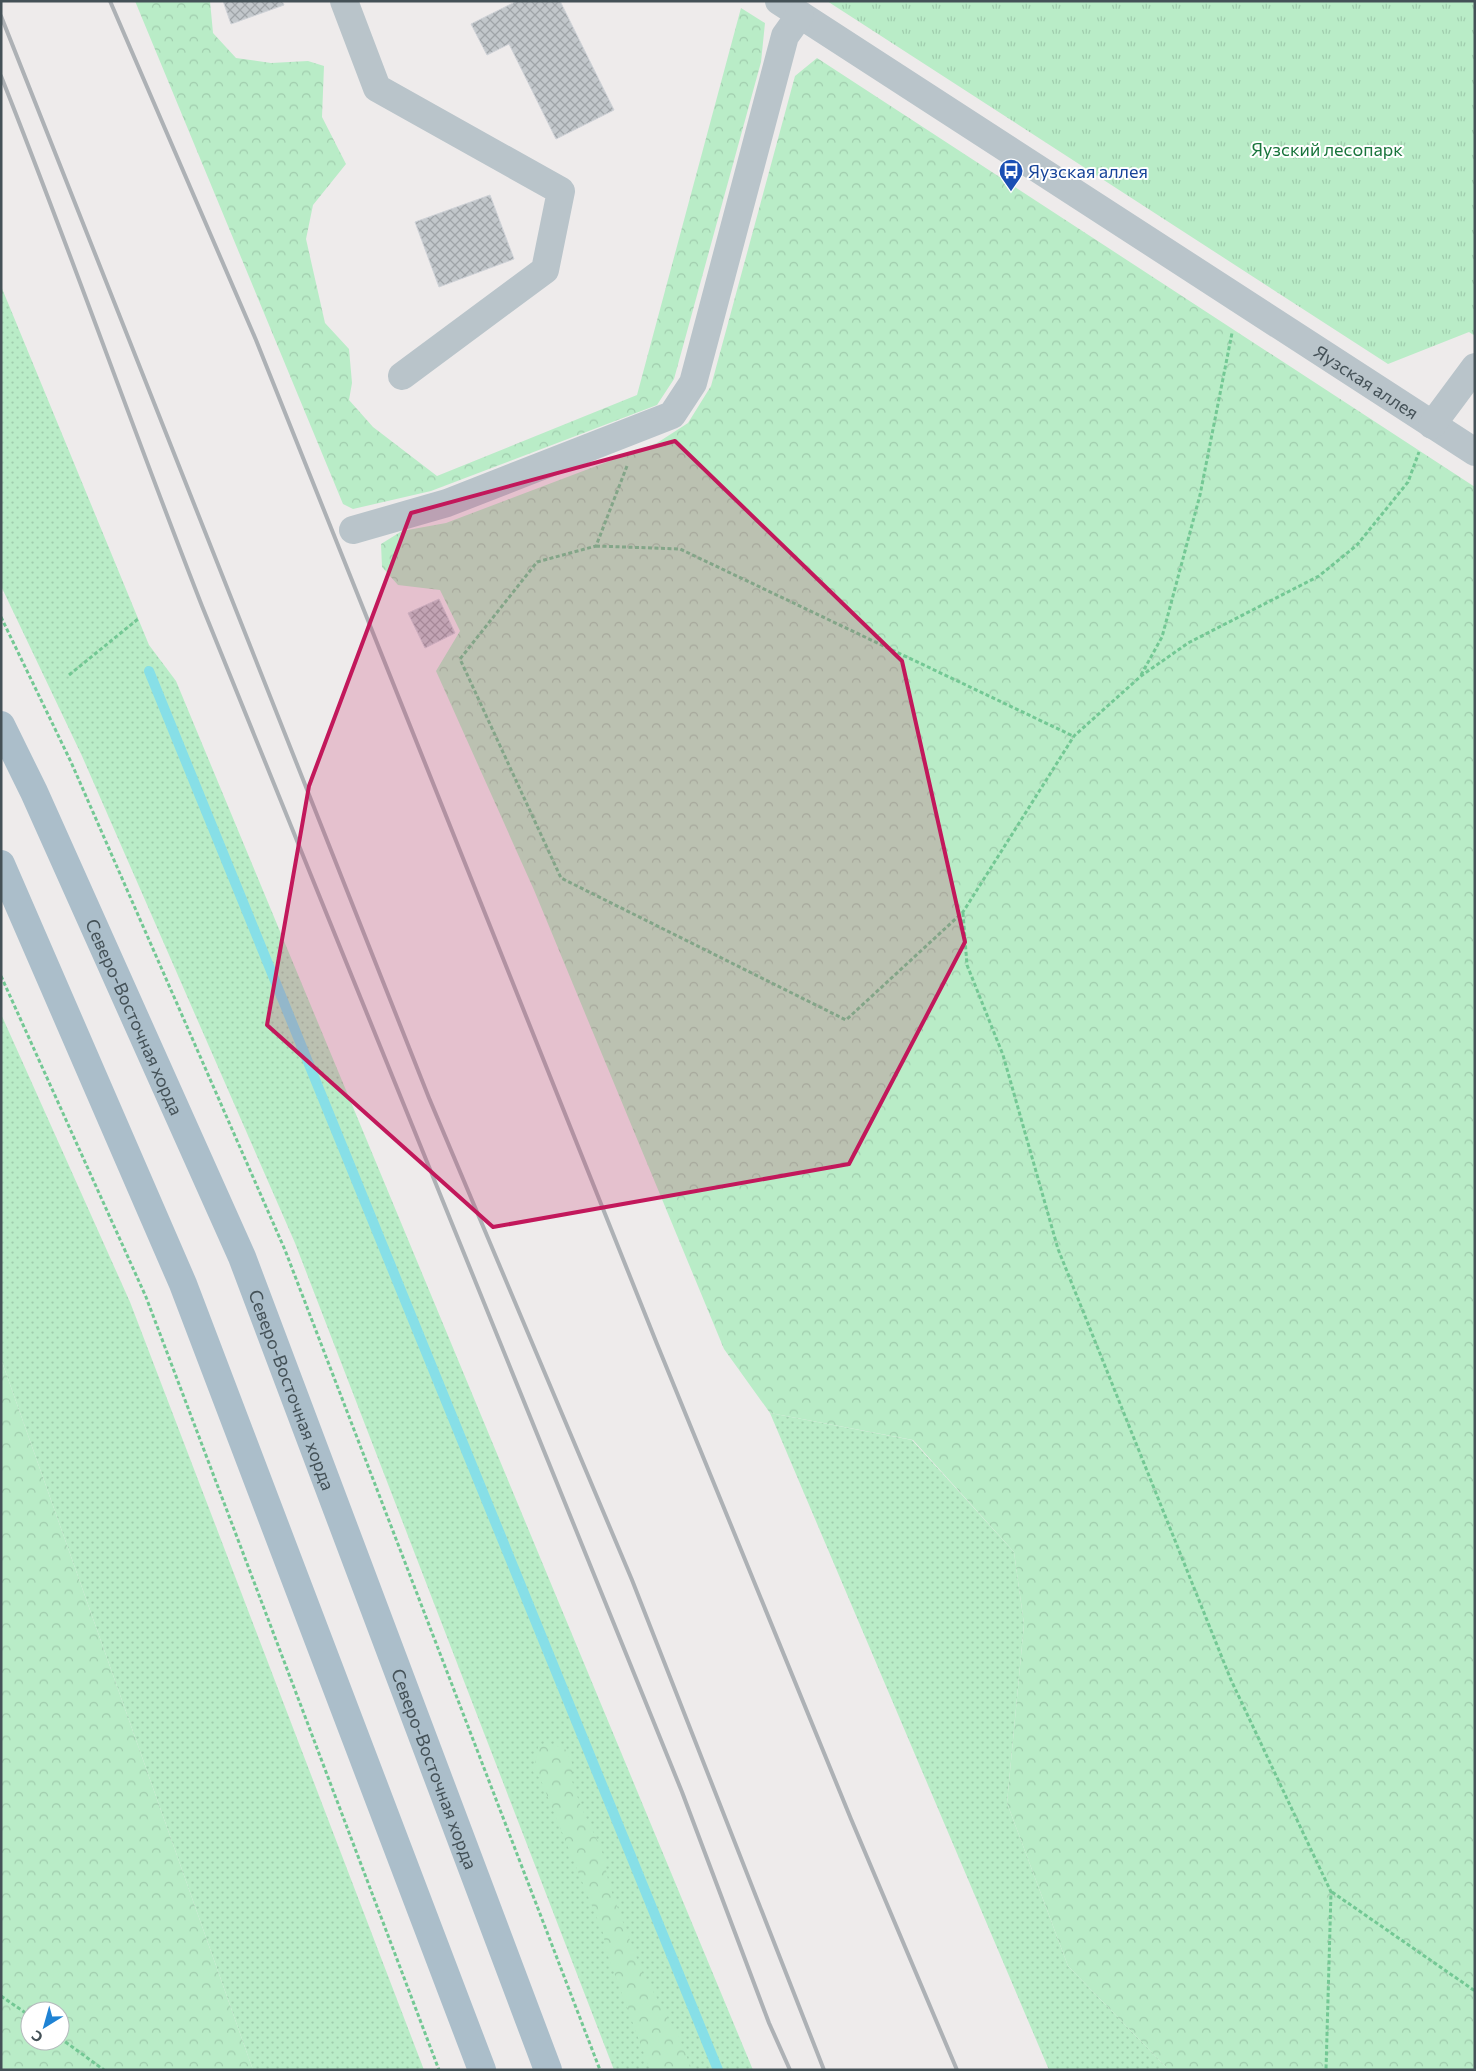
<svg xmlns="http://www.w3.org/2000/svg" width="1476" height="2071" font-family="Commissioner,sans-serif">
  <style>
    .grass { fill: url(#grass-dots) }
    .forest { fill: url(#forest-crowns); fill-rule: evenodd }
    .park { fill: url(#park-tufts) }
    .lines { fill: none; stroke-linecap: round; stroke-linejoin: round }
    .stream { stroke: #87dfe7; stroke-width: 10 }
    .building { fill: url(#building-cross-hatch); stroke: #cfd2d7 }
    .path { stroke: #73c894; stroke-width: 3; stroke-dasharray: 4 2.5; stroke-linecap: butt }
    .minor { stroke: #b9c4ca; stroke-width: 28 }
    .major { stroke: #abbeca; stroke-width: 28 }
    .rail { stroke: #adb1b5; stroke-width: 4 }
    .marked { fill: #c2185b; fill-opacity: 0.2; stroke: #c2185b; stroke-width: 4; stroke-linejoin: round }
    .labels { text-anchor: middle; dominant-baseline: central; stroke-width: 4; stroke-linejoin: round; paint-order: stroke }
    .park-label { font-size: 18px; fill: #19753c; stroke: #fff }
    .transit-label { font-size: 18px; fill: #164399; stroke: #fff; text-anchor: start }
    .street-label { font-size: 18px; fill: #445157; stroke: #fff }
  </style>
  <defs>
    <pattern id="grass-dots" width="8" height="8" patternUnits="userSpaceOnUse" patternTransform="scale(1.25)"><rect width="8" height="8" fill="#b9ecc7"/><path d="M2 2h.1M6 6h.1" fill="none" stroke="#a0ccad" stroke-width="1.8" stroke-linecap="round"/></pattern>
    <pattern id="forest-crowns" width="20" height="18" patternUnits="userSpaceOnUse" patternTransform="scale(1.25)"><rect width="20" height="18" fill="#b9ecc7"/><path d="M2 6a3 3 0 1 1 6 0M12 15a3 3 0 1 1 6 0" fill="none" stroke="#a0ccad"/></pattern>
    <pattern id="park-tufts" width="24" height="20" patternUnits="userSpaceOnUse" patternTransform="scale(1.25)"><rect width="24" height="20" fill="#b9ecc7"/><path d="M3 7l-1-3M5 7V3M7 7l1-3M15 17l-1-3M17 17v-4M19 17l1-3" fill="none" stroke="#a0ccad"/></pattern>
    <pattern id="building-cross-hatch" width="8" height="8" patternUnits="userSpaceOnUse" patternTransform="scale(1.25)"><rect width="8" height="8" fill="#c2c7cb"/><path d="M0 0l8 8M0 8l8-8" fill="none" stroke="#9fa4a8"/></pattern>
  </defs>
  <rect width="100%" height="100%" fill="#eeebeb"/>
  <path class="grass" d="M1,286L149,645L176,681L753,2070H614L295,1243L82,756L1,586Z
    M1,1014L130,1302L424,2070H253L1,1359Z
    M770,1413L912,1440L1014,1552L1024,1624L1007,1803L1068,1966L1169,2070H1049Z"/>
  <path class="forest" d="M135,1H210L213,33L236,58L271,63L308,61L324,66L322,117L346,164L313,205L306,239L325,323L349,349L352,383L349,400L373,427L437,476L637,395L741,8L765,23L761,62L674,379L657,405L431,491L353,509L343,504Z
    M817,58L1475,487V2070H1169L1068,1966L1007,1803L1024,1624L1014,1552L913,1440L770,1413L724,1349L534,890L436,671L460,631L440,590L398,585L382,567L381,544L402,531L446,523L657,443L688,423L711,386L795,76Z
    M1,1359L253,2070H1ZM30,2011H60V2041H30Z
    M539,1744L564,1747L572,1763V1781L581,1807L602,1850L609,1885L642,1972L679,2037L692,2070H650L607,1953L603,1933L540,1778L533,1772Z"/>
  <path class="park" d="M827,1H1475V336L1469,332L1388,364Z"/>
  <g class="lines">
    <path class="stream" d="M149,671L718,2070"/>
  </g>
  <path class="building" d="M223,1H282L284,5L231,24Z
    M517,1H560L614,110L556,139L509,44L487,55L471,24Z
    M490,195L514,259L439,287L415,222Z
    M439,599L455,633L425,648L408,613Z"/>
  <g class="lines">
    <path class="path" d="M627,466L596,546L537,562L460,659L561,878L846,1020L963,912L1074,736L1141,676L1188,643L1319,576L1357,545L1408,482L1419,452
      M596,546L680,549L1073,736
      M1,617L71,762L285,1250L600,2070
      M69,675L138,619
      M1141,675L1162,637L1200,495L1232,333
      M963,913L967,965L1003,1055L1058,1249L1231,1680L1331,1892L1326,2070
      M1,976L146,1297L439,2070
      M1332,1892L1475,1991
      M1,1996L30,2016
      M60,2038L104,2070"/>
    <g class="minor">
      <path d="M344,1L377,88L561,191L545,270L402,376"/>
      <path id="s1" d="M779,1L1475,452"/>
      <path d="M1432,425L1475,367"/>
      <path d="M353,530L447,503L672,415L693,383L785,36L800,15"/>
    </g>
    <g class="major">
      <path id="s2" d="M1,725L34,792L242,1257L548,2070"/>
      <path d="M1,864L183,1284L482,2070"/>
    </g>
    <path class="rail" d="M110,1L256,340L657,1344L851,1819L957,2070
      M1,16L429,1098L632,1580L824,2070
      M1,76C71,252 133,430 202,606L682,1792L769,2023L790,2070"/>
  </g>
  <path class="marked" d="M675,441L902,661L965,942L849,1164L493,1227L267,1025L309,786L411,513Z"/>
  <defs>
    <symbol id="bus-pin" viewBox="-11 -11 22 30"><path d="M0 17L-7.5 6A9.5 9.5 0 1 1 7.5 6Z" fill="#1a4fb4" stroke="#fff"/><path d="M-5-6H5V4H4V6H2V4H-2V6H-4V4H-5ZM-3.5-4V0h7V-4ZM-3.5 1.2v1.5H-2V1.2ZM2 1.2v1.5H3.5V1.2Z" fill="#fff"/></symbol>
  </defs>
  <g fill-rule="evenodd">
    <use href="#bus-pin" x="997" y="157" width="28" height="38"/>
  </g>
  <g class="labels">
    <g class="park-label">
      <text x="1327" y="149">Яузский лесопарк</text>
    </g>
    <g class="transit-label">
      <text x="1028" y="171">Яузская аллея</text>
    </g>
    <g class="street-label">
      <text stroke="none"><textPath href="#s1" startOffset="700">Яузская аллея</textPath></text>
      <text stroke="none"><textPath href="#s2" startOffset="321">Северо-Восточная хорда</textPath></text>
      <text stroke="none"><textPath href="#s2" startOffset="726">Северо-Восточная хорда</textPath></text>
      <text stroke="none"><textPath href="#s2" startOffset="1131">Северо-Восточная хорда</textPath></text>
    </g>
  </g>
  <rect width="1476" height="2071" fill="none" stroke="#445157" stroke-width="5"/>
  <g transform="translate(45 2026) rotate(217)"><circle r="24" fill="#ffffff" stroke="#b4b9bc"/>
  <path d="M0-4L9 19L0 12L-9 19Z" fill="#1f83d4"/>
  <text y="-8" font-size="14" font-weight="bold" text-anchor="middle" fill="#445157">С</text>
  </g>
</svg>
